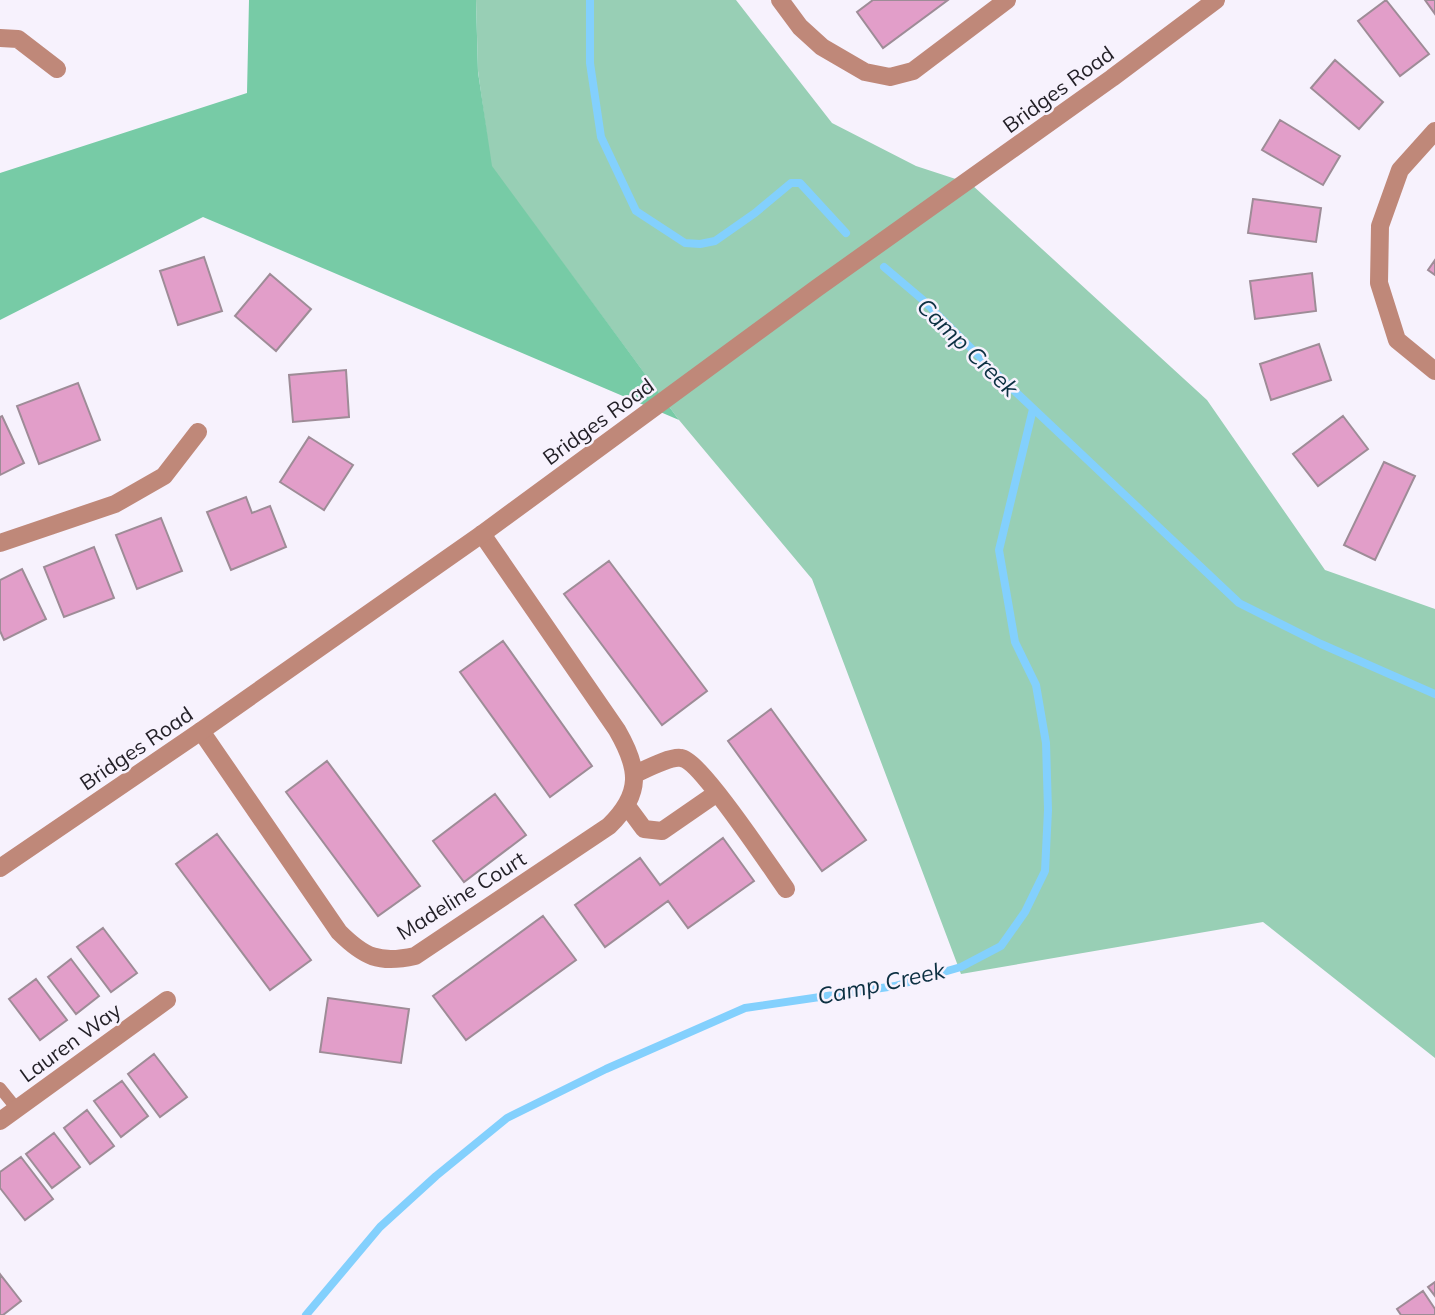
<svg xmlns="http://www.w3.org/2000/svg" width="1435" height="1315" font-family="Mulish,sans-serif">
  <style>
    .green { fill: #98cfb5 }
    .forest { fill: #77cba6 }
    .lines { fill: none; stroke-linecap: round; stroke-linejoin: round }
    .stream { stroke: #83d0fd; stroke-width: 8 }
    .building { fill: #e29ec9; stroke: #9e8c97; stroke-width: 2 }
    .service { stroke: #bf8879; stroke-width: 12 }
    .minor { stroke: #bf8879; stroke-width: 18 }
    .tertiary { stroke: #bf8879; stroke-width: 18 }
    .labels { text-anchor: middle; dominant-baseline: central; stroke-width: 5; stroke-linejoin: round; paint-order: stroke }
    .street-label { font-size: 21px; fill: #221f26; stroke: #f7f2fd }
    .water-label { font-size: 23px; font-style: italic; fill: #0c3042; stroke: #f7f2fd }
  </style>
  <rect width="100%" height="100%" fill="#f7f2fd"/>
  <path class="green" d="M476,0H736L832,123L916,166L971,184L1207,400L1325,570L1435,609V1058L1263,922L961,974L812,579L679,420L491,166L478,71Z"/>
  <path class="forest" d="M249,0H476L478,72L492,166L679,420L203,217L0,320V173L247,93Z"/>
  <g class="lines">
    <path class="stream" d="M590,0V63L601,137L636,211L685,243L700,244L715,241L755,213L791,183H800L846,233
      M884,267L923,300L1004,381L1239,603L1321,644L1435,694
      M306,1315L380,1227L436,1176L507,1118L606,1069L745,1008L895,986L961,967L1001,946L1025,912L1045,871L1048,810L1046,743L1036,685L1015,642L999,550L1033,409"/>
  </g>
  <path class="building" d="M873,0H948L883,48L857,12Z
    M1386,0L1429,54L1400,76L1358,21Z
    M1425,0H1435V14Z
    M1335,60L1383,102L1359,129L1311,88Z
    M1280,120L1340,156L1323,185L1262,150Z
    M1253,199L1321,208L1316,242L1248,233Z
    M204,257L222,311L178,325L160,271Z
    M1435,260V275L1428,270Z
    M1312,273L1316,311L1255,319L1250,281Z
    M270,274L311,309L276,351L235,316Z
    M1319,344L1331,380L1271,400L1260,364Z
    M346,370L349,417L293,422L289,375Z
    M78,383L100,440L39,464L17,406Z
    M2,416L24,463L0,475V417Z
    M1343,416L1368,449L1318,486L1293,454Z
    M309,437L353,465L324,510L280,482Z
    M1384,462L1415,476L1375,560L1344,545Z
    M246,497L252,513L270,506L286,547L231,570L207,512Z
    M161,518L182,571L137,589L116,535Z
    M94,547L114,598L64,617L44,567Z
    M609,561L707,691L662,725L564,594Z
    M22,569L46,619L4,640L0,631V580Z
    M503,641L592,766L550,797L460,672Z
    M771,709L866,840L822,871L728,741Z
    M327,761L420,886L378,916L286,792Z
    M495,794L526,835L464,882L433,841Z
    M217,834L311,960L270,990L176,864Z
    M723,838L754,881L688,928L668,901L605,947L575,905L640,858L660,885Z
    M543,916L576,960L466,1040L433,996Z
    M103,928L137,973L111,992L77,947Z
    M71,959L99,996L76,1014L48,977Z
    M36,979L67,1020L40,1040L9,999Z
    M328,998L409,1009L401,1063L320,1052Z
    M154,1054L187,1097L160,1117L128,1074Z
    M122,1081L148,1116L121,1137L94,1101Z
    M87,1110L114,1146L90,1164L64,1128Z
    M54,1133L80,1167L52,1188L26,1154Z
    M21,1157L53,1199L25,1220L0,1188V1172Z
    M0,1274L21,1301L3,1315H0Z
    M1435,1282V1296L1428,1287Z
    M1423,1291L1435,1309V1315H1401L1397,1309Z"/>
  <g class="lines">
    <path class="service" d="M0,1088L17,1109"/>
    <path class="minor" d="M780,0L800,27L822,47L865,72L890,77L913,71L1007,0
      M0,38L18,39L57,69
      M1435,131L1400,170L1380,226L1379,283L1397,340L1435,371
      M0,543L115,504L164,476L198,432
      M201,731L339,932C364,957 379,964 415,956L609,826C643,793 639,768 617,730L482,534
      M635,774C646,769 671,756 681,758C700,760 771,868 786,889
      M627,806L644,829L662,831L717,793
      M0,1121L167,1000"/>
    <path class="tertiary" d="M0,868L201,731L482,534L817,288L1112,78L1216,0"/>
  </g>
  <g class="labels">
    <g class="street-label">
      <text transform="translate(1058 89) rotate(-36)">Bridges Road</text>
      <text transform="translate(598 421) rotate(-36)">Bridges Road</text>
      <text transform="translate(136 748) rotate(-34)">Bridges Road</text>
      <text transform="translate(461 895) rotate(-32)">Madeline Court</text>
      <text transform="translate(70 1042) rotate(-36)">Lauren Way</text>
    </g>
    <g class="water-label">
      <text transform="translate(968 347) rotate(44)">Camp Creek</text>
      <text transform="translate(881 983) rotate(-12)">Camp Creek</text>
    </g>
  </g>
</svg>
